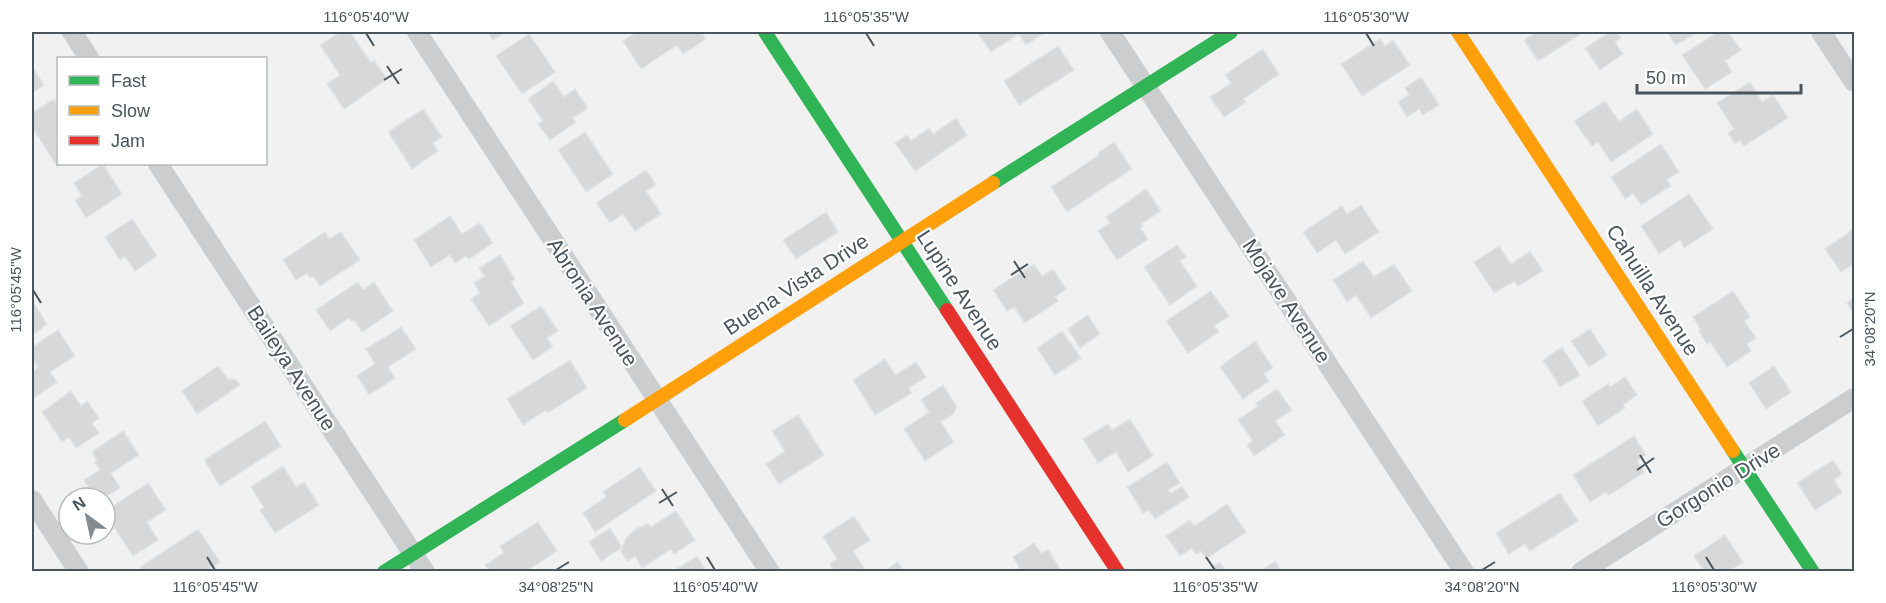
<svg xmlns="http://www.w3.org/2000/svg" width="1886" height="603" font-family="Arial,sans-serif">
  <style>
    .building { fill: #d7d8d9; stroke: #e2e3e4; stroke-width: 1.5 }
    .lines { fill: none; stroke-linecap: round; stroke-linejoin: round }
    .street { stroke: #cbcdcf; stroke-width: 20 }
    .fast { stroke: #30b455; stroke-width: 14 }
    .slow { stroke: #ff9f0a; stroke-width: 14 }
    .jam { stroke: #e5322d; stroke-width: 14 }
    .ticks { fill: none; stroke: #49545c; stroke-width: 2 }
    .labels { text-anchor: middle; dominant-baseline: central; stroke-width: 4.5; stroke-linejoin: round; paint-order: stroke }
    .street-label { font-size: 21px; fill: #49545c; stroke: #fff }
    .neatline { fill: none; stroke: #49545c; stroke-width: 2 }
    .ticks-label { font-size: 15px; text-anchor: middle; fill: #49545c }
  </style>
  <rect width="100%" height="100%" fill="#f1f1f1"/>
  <path class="building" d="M341,32H350L371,63L374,60L387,79L344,109L327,84L340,75L320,45Z
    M487,32H506L493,40Z
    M637,32H672L673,33L675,32H701L706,39L683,54L677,45L641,69L623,41Z
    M977,32H1046L1026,45L1019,34L991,52Z
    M1537,32H1584L1538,61L1524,40Z
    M1610,32H1617L1621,38L1615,42L1623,54L1600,70L1585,48Z
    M1667,32H1698L1676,45Z
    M1718,32H1728L1741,50L1725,61L1732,72L1705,89L1682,55Z
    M529,34L555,72L522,94L496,56Z
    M1380,39L1385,46L1393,40L1410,65L1362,96L1341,64Z
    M1058,46L1074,70L1019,105L1004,81Z
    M1263,49L1279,74L1243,99L1246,102L1224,117L1210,97L1231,83L1225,75Z
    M32,66L44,85L32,93Z
    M1421,77L1439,105L1423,115L1419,109L1407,117L1398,102L1409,95L1405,88Z
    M553,81L564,97L575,89L588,108L573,118L576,122L550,140L538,124L543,121L528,99Z
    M1750,82L1762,102L1773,95L1788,118L1744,146L1740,140L1735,144L1728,133L1734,129L1717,103Z
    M54,99L58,106V164H61L57,166L32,127V113Z
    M1605,101L1619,121L1637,109L1653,134L1611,162L1598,142L1592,146L1574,121Z
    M423,109L442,137L433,143L438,151L412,169L388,132Z
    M956,118L967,135L915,171L895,143L907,135L911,141L929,128L933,134Z
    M585,132L613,174L586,192L558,150Z
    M1114,142L1132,169L1067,212L1051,187L1099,155L1098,153Z
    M1661,144L1679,172L1667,180L1671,186L1641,205L1633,193L1625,199L1611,177Z
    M103,164L122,194L86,218L75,200L82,196L74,183Z
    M646,170L656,185L646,191L661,214L635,231L623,214L610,223L596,203Z
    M1146,189L1161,211L1141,224L1143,226L1140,228L1148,239L1117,260L1098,231L1110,223L1106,217Z
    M1689,194L1713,229L1684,248L1680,240L1659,254L1641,226Z
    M1361,205L1379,232L1345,254L1336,240L1317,253L1303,232L1342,206L1347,214Z
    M826,212L838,232L796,259L783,240Z
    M450,216L462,234L480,223L493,243L469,259L466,256L455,263L450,255L431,267L414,240Z
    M132,219L157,256L135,271L125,256L120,260L105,237Z
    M1854,229V268L1852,265L1841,272L1825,249Z
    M325,232L329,239L341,232L360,260L320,286L313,276L310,278L307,273L296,280L283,260Z
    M1177,245L1186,257L1180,261L1197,286L1170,305L1144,267Z
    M1499,246L1511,264L1530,251L1543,271L1518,286L1514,281L1494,293L1474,262Z
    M500,255L515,279L511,282L524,303L489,326L471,299L480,293L474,283L485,276L479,268Z
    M1363,261L1374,277L1394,264L1412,291L1371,318L1356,295L1347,302L1333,280Z
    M1034,264L1042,276L1053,269L1066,289L1055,297L1058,301L1025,323L1014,307L1007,311L993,290Z
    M358,282L363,290L374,282L393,311L362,332L354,320L352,321L349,318L330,331L316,310Z
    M1211,291L1229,316L1214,326L1219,332L1188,353L1166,321Z
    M1733,291L1750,317L1744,321L1756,338L1747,344L1751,351L1727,367L1710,342L1707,344L1699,331L1701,330L1693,317Z
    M1854,298V314L1847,303Z
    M32,300L47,324L32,335Z
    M541,306L558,331L547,338L553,347L533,360L510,326Z
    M1088,315L1100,334L1080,348L1068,329Z
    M401,327L416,349L388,367L395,378L369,395L357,376L375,364L366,349Z
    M1590,329L1607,355L1589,367L1571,341Z
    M58,330L75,356L50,372L57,382L32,399V372L38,367L32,357V347Z
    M1062,331L1081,358L1055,375L1037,348Z
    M1255,341L1273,368L1264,374L1269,381L1243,399L1220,367Z
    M1562,347L1580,375L1560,387L1543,360Z
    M885,359L895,375L916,362L926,377L909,388L912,393L875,415L853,380Z
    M570,360L587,388L548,413L546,410L523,425L507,399Z
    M218,366L228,379L236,380L240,385L197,414L182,391Z
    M1774,366L1791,392L1766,409L1749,383Z
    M1625,377L1637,395L1623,405L1625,408L1598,426L1582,401L1608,384L1610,387Z
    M943,385L957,407L953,414L941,422L954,442L925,461L904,429L929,412L921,400Z
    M1277,389L1292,410L1275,421L1285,435L1254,456L1247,445L1253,441L1238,420L1258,406L1256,403Z
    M71,391L81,406L87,401L99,418L92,423L99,433L76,448L69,437L62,442L42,412Z
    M798,415L824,455L779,484L766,464L785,451L772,431Z
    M1130,419L1153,456L1128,472L1116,452L1098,463L1083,439L1108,424L1112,430Z
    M265,421L281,446L220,486L204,460Z
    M123,431L139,455L111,473L120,488L104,498H95L84,480L100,470L95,462L97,460L92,452Z
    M1634,436L1646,455L1637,461L1645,472L1609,495L1606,492L1590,502L1573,475Z
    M1833,460L1842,474L1834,480L1842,493L1815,510L1797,483Z
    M1167,462L1180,483L1168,490L1171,493L1182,486L1189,497L1155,519L1149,510L1143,513L1127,487Z
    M283,466L296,487L304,482L319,505L275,533L260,510L264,507L251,487Z
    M640,467L656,491L595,532L583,513L606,497L603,492Z
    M148,483L166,510L147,522L158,540L133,556L105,513V511Z
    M1560,493L1578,521L1530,551L1525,544L1509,554L1496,533Z
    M1227,504L1246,532L1206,559L1201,551L1196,554L1192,548L1180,556L1166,536L1190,520L1194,526Z
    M676,511L695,540L674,554L671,549L642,568L635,556L627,561L621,551L626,538L636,529L648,524L651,527Z
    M854,516L870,540L853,551L864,568L858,572H835L830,564L837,559L823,536Z
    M538,522L557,551L525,572H490L485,565L504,553L500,546Z
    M610,528L622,547L601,561L589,542Z
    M198,529L220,562L206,572H143L140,567Z
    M1725,535L1743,562L1728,572H1705L1694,556Z
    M1034,543L1041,553L1048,549L1062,572H1014L1019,567L1013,557Z
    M697,556L707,572H672Z
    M1275,561L1282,572H1260Z
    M898,562L905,572H883Z
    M1220,562L1226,572H1206Z"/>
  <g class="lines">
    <path class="street" d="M72,32L89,58
      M417,32L770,572
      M1110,32L1464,572
      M1821,32L1854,82
      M158,164L425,572
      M32,500L79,572
      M1581,572L1854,398"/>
    <path class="fast" d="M765,32L947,310
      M993,183L1231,32
      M1733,451L1813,572
      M384,572L625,420"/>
    <path class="slow" d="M1458,32L1733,451
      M625,420L993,183"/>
    <path class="jam" d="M947,310L1118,572"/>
  </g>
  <path class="ticks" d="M366,33L374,46M866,33L874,46M1366,33L1374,46M387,66L399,84M384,80L402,69M1014,261L1025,278M1011,275L1028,264M33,290L41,303M1840,337L1853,329M1640,455L1651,473M1637,470L1654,458M662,489L673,506M659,503L677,492M207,557L215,570M707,557L715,570M1206,557L1215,570M1706,557L1714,570M556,570L569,562M1482,570L1495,562"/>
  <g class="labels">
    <g class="street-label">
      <text transform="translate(796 284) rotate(-33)">Buena Vista Drive</text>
      <text transform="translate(960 290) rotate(57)">Lupine Avenue</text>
      <text transform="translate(1653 290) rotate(57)">Cahuilla Avenue</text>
      <text transform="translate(1287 301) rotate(57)">Mojave Avenue</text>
      <text transform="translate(593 302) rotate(57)">Abronia Avenue</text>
      <text transform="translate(292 368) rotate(57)">Baileya Avenue</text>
      <text transform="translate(1718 485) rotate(-32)">Gorgonio Drive</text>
    </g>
  </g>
  <rect width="1886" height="603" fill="none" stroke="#ffffff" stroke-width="66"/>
  <rect x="57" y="57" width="210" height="108" fill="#ffffff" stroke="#b6bbbe" stroke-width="1.5"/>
  <rect x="69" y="76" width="30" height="9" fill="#30b455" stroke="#b6bbbe" stroke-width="1.5"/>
  <text x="111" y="87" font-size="18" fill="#49545c">Fast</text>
  <rect x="69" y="106" width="30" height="9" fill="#ff9f0a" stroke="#b6bbbe" stroke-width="1.5"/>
  <text x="111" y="117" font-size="18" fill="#49545c">Slow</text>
  <rect x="69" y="136" width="30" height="9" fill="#e5322d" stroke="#b6bbbe" stroke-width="1.5"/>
  <text x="111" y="147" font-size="18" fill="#49545c">Jam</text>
  <g transform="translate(87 516) rotate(327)"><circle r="28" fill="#ffffff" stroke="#b6bbbe" stroke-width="1.5"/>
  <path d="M0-4.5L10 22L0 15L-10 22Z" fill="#848b90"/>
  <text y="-9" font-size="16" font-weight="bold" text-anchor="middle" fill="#49545c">N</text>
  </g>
  <path d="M1637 84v9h164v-9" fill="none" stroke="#49545c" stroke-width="3"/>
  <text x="1646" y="84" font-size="18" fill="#49545c" stroke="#ffffff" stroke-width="4.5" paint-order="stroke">50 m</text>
  <rect x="33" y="33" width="1820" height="537" class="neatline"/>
  <g class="ticks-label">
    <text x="366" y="22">116°05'40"W</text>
    <text x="866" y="22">116°05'35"W</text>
    <text x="1366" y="22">116°05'30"W</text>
    <text transform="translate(16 290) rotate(-90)" y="5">116°05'45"W</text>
    <text transform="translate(1870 329) rotate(-90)" y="5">34°08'20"N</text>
    <text x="215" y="592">116°05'45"W</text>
    <text x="556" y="592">34°08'25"N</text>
    <text x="715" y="592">116°05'40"W</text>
    <text x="1215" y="592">116°05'35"W</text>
    <text x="1482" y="592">34°08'20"N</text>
    <text x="1714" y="592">116°05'30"W</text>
  </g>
</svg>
